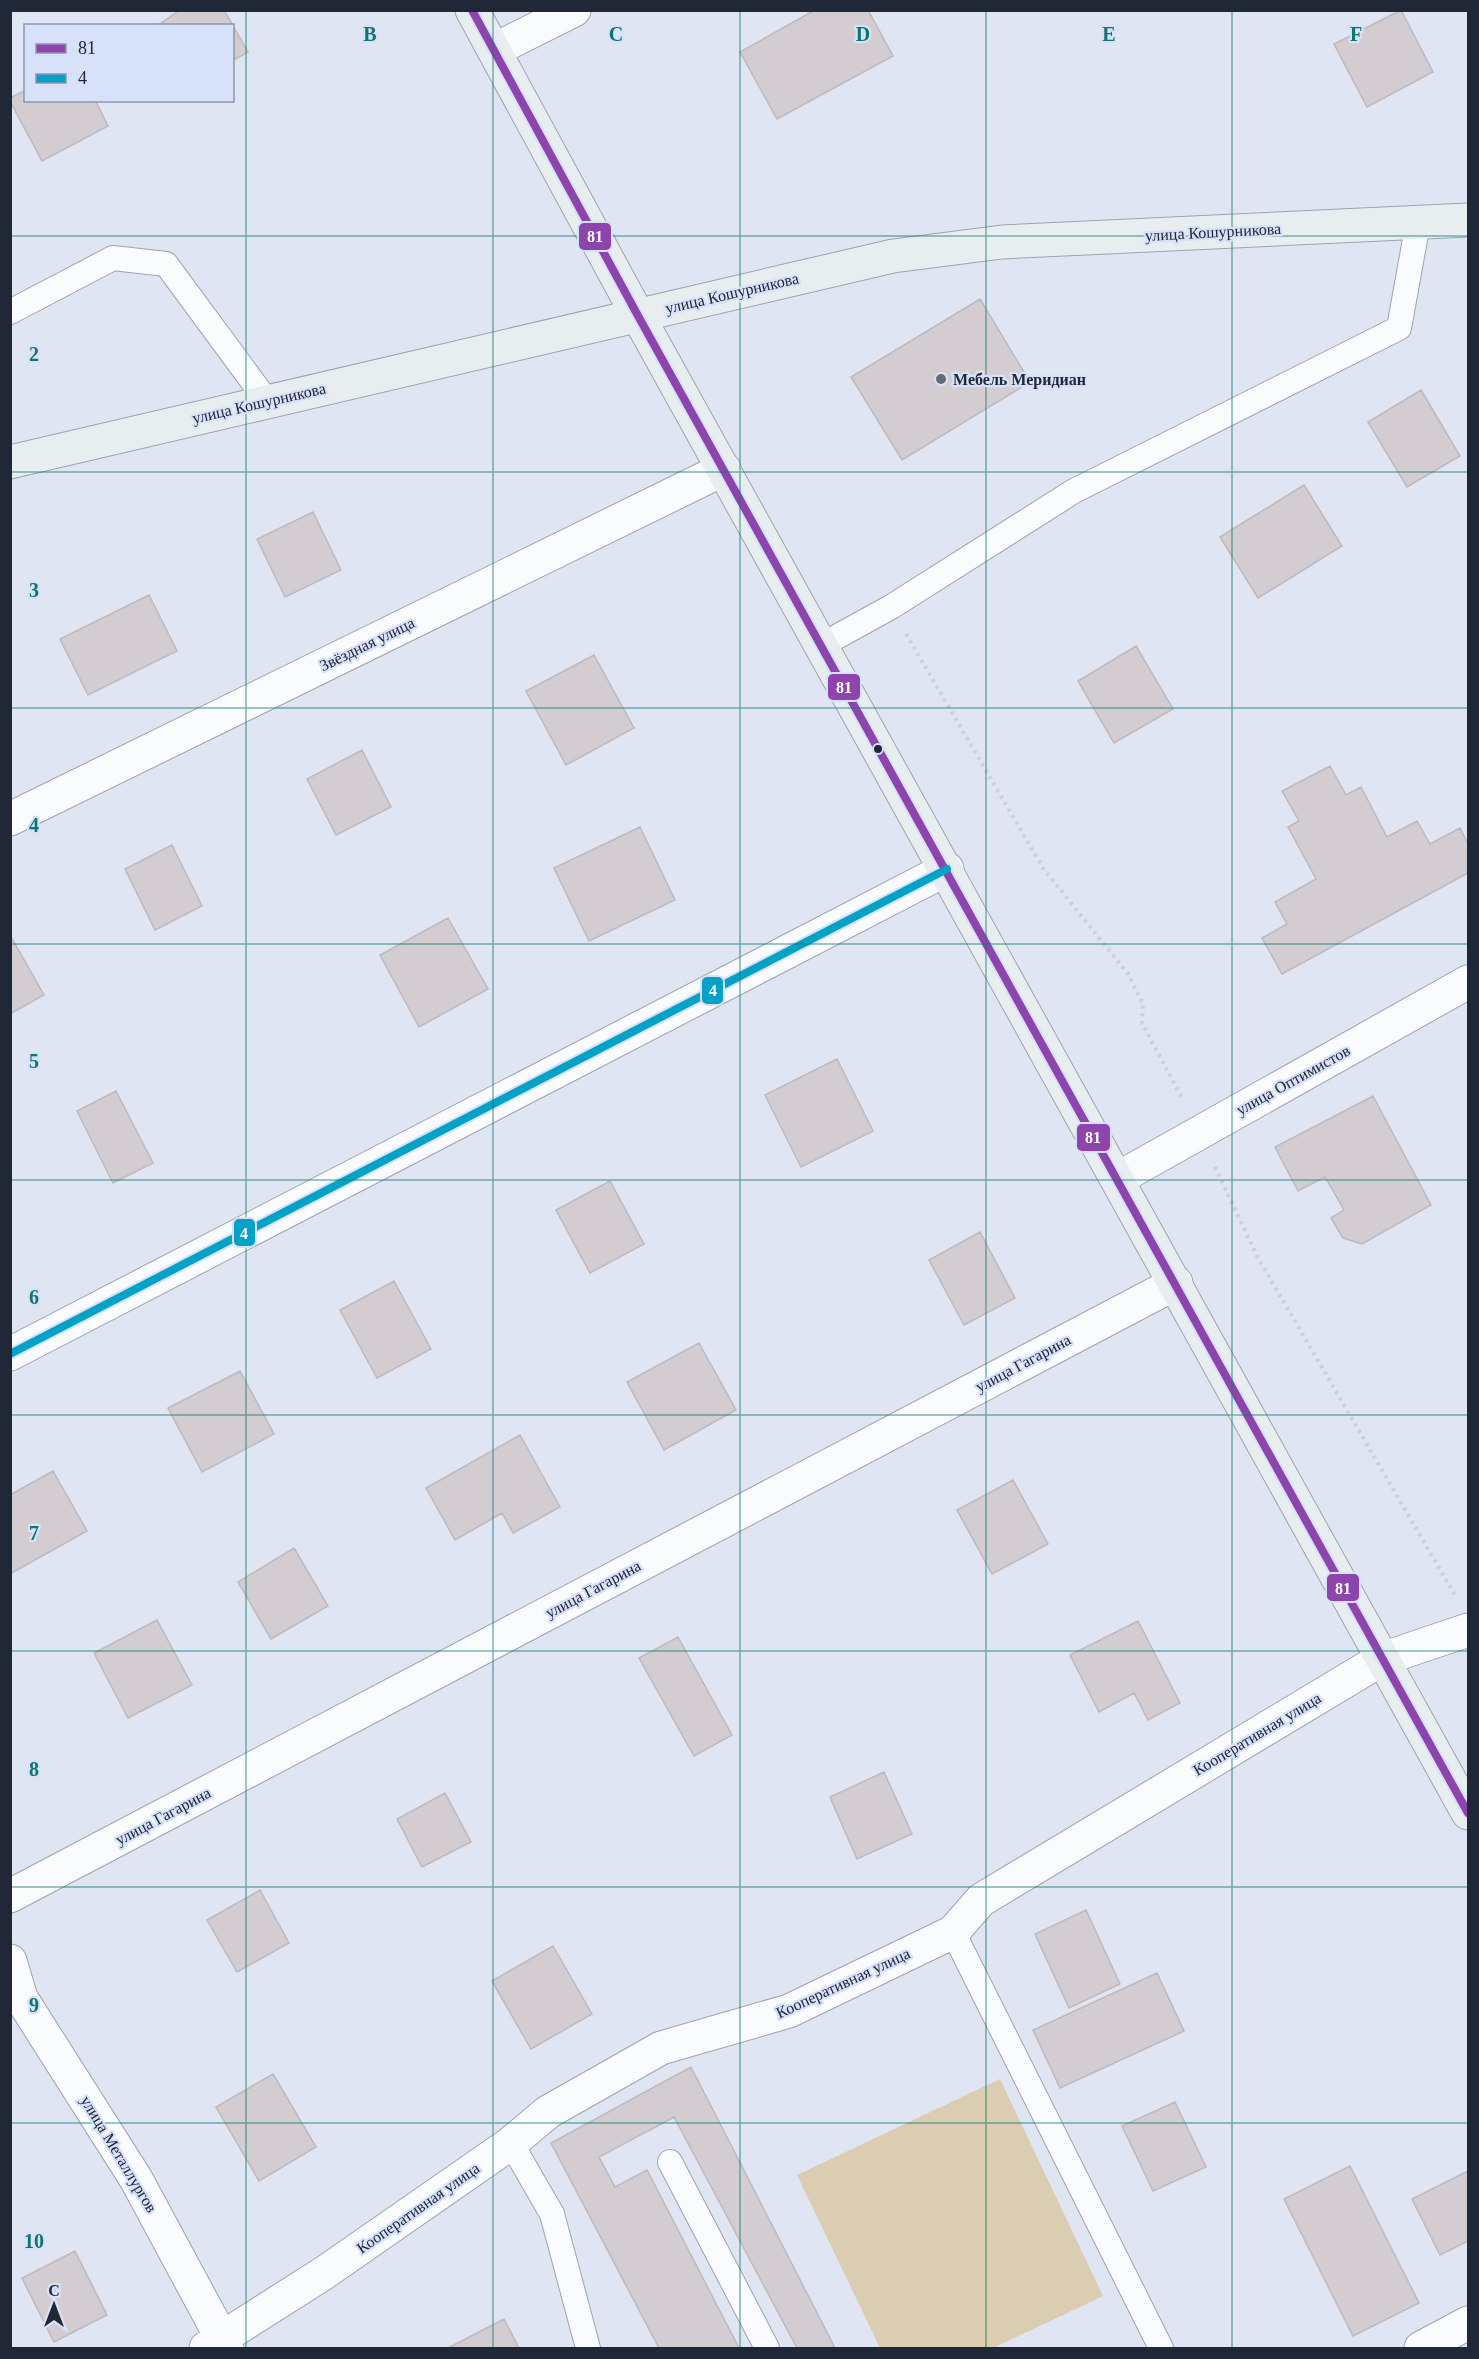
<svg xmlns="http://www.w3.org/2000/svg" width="1479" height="2359" font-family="Georgia,serif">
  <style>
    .green { fill: #dacdb2 }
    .building { fill: #d3cdd2; stroke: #bfb8bd; stroke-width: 1.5 }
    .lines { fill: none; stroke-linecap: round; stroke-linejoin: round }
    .lane-casing { stroke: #9ea3b0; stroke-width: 26 }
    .street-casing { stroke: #9ea3b0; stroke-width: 35 }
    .secondary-casing { stroke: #9ea3b0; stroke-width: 35 }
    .path { stroke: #ced0d4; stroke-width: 4; stroke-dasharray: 3 4.5; stroke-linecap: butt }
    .lane { stroke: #fafbfd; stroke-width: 24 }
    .street { stroke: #fafbfd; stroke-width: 33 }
    .secondary { stroke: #e8eef0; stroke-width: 33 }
    .bus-1-casing { stroke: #d7e2fa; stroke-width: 12 }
    .bus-2-casing { stroke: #d7e2fa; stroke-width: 12 }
    .bus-1 { stroke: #8e44ad; stroke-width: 8 }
    .bus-2 { stroke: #02a2c6; stroke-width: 8 }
    .grid { fill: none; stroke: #0f766e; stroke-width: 1.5; stroke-opacity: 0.55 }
    .poi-dot { fill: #636a78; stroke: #d7e2fa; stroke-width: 2 }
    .bus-dot { fill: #202736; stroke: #d7e2fa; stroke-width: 2 }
    .labels { text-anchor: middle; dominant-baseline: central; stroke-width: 4.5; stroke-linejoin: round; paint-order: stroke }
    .street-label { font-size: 16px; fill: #202736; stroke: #d7e2fa }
    .poi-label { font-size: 16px; font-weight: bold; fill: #202736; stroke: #d7e2fa; text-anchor: start }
    .grid-label { font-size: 20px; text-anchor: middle; font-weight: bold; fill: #0f766e; stroke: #d7e2fa; stroke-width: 4.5; stroke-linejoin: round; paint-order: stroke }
    .line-badge { stroke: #d7e2fa; stroke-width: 2 }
    .badge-label { font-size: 16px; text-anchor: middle; font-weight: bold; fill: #fff }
  </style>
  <rect width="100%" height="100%" fill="#dfe5f2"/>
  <path class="green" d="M1000,2079L1103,2296L993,2348H880L797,2175Z"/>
  <path class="building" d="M180,10H224L248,52L232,61V26H157Z
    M815,10H868L893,56L777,119L740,52Z
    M1401,10L1433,72L1367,107L1334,44Z
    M26,90V100H95L108,126L42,161L10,101V98Z
    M980,299L1030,382L902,460L851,377Z
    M1421,390L1460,456L1407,487L1368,422Z
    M1304,485L1342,546L1258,598L1220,537Z
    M313,512L341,570L285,597L257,539Z
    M149,595L177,651L88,695L60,639Z
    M1136,646L1173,709L1114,743L1078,681Z
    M594,655L634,728L566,765L526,691Z
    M362,750L391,807L336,835L307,779Z
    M1330,766L1346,795L1361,787L1387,837L1417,821L1430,844L1460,828L1468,844V873L1282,974L1262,938L1287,924L1275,902L1316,879L1288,827L1299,821L1282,791Z
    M640,827L675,900L589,941L554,868Z
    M172,845L202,906L155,930L125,869Z
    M448,918L488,989L419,1027L380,955Z
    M10,935L44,995L10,1014Z
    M837,1059L873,1131L801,1167L765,1095Z
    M116,1091L153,1163L113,1183L77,1111Z
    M1373,1096L1431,1205L1362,1244L1343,1238L1331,1218L1344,1210L1325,1177L1298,1191L1275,1147Z
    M610,1181L644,1244L590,1273L556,1210Z
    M980,1232L1015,1298L964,1325L929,1260Z
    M394,1281L431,1349L377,1378L340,1310Z
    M699,1343L736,1410L664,1450L627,1382Z
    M240,1371L274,1434L202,1472L168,1408Z
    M520,1435L560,1507L513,1533L502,1513L455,1540L426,1488Z
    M53,1471L87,1531L10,1574V1495Z
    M1013,1480L1048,1544L992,1574L957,1510Z
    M294,1548L328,1606L271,1639L238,1582Z
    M157,1620L192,1685L128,1718L94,1653Z
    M1138,1621L1180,1703L1148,1720L1134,1693L1099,1712L1070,1655Z
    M678,1637L732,1735L694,1756L639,1658Z
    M884,1772L912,1834L857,1859L830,1797Z
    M445,1793L471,1842L422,1867L397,1819Z
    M260,1890L289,1943L237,1972L207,1920Z
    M1086,1910L1120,1984L1069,2008L1035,1934Z
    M553,1946L592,2014L531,2049L492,1981Z
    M1157,1973L1184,2031L1060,2088L1033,2030Z
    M691,2067L835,2348H797L674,2117L599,2157L615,2187L647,2170L739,2348H659L551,2143Z
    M273,2074L316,2147L259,2181L216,2107Z
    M1175,2102L1206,2167L1153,2191L1122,2126Z
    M1350,2166L1419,2303L1353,2336L1284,2199Z
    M1468,2171V2241L1440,2255L1412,2199Z
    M75,2251L107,2315L54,2342L22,2278Z
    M504,2319L519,2348H448Z"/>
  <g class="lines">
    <defs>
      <path id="lane" d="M10,312L113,258L166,264L267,401
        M822,645L891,607L1074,491L1399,328L1418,223
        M953,1932L1161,2348
        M511,2143L552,2214L588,2348
        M670,2162L767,2348"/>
      <path id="street" d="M494,50L574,10
        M10,819L724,469
        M1117,1179L1468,982
        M10,1354L947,869
        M10,1896L1176,1283
        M10,1961L21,1998L136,2179L227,2348
        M206,2348L324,2273L511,2143L548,2112L661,2048L789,2011L953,1932L981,1900L1382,1659L1468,1630
        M1421,2348L1468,2323"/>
      <path id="secondary" d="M472,10L637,314L1468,1813
        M10,462L893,256L1002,242L1468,220"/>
    </defs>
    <use href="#lane" class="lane-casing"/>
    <use href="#street" class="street-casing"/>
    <use href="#secondary" class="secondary-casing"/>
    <path class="path" d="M906,634L1043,868L1128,974L1143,1004L1142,1023L1183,1100
      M1215,1167L1257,1256L1456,1597"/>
    <use href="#lane" class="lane"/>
    <use href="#street" class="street"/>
    <use href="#secondary" class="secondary"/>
    <defs>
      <path id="bus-1" d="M472,10L637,314L1468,1813"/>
      <path id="bus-2" d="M10,1354L947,869"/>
    </defs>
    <use href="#bus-1" class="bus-1-casing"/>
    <use href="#bus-2" class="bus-2-casing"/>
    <use href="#bus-1" class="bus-1"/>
    <use href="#bus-2" class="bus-2"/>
  </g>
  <path class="grid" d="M246,10V2348M493,10V2348M740,10V2348M986,10V2348M1232,10V2348M10,236H1468M10,472H1468M10,708H1468M10,944H1468M10,1180H1468M10,1415H1468M10,1651H1468M10,1887H1468M10,2123H1468"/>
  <circle class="poi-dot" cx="941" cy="379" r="6"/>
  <circle class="bus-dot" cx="878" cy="749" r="5"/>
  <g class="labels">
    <g class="street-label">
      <text transform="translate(1213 232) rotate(-3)">улица Кошурникова</text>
      <text transform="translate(732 293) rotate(-13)">улица Кошурникова</text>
      <text transform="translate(259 403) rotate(-13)">улица Кошурникова</text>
      <text transform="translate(367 644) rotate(-26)">Звёздная улица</text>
      <text transform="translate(1293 1080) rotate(-29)">улица Оптимистов</text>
      <text transform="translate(1023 1363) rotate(-28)">улица Гагарина</text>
      <text transform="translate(593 1589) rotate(-28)">улица Гагарина</text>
      <text transform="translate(1257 1734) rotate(-31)">Кооперативная улица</text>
      <text transform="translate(163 1816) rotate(-28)">улица Гагарина</text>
      <text transform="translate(843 1983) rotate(-25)">Кооперативная улица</text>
      <text transform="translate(119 2154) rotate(59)">улица Металлургов</text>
      <text transform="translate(418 2208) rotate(-35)">Кооперативная улица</text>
    </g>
    <g class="poi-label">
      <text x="953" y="379">Мебель Меридиан</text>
    </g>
  </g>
  <g class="grid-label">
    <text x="370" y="41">B</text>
    <text x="616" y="41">C</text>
    <text x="863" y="41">D</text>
    <text x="1109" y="41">E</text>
    <text x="1356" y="41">F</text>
    <text x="34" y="361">2</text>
    <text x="34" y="597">3</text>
    <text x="34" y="832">4</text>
    <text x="34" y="1068">5</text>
    <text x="34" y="1304">6</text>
    <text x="34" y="1540">7</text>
    <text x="34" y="1776">8</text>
    <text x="34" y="2012">9</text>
    <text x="34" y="2248">10</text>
  </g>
  <g class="line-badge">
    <rect x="578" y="222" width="34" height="29" rx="6" fill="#8e44ad"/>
    <rect x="827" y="673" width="34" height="28" rx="6" fill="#8e44ad"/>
    <rect x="701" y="976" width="23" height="29" rx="6" fill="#02a2c6"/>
    <rect x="1076" y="1123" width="35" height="29" rx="6" fill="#8e44ad"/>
    <rect x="233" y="1218" width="23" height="29" rx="6" fill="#02a2c6"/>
    <rect x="1326" y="1573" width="34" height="29" rx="6" fill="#8e44ad"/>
  </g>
  <g class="badge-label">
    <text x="595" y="242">81</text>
    <text x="844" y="693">81</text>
    <text x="713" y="996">4</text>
    <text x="1093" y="1143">81</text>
    <text x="244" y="1239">4</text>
    <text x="1343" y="1594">81</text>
  </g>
  <rect width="1479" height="2359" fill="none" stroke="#202736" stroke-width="24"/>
  <rect x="24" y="24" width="210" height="78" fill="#d7e2fa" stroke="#8e97ac" stroke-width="1.5"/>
  <rect x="36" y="44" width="30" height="9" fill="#8e44ad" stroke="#8e97ac" stroke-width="1.5"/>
  <text x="78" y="54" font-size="18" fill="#202736">81</text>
  <rect x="36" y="74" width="30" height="9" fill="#02a2c6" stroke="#8e97ac" stroke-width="1.5"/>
  <text x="78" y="84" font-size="18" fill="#202736">4</text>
  <g transform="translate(54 2305)" stroke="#d7e2fa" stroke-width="4.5" paint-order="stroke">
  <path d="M0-4.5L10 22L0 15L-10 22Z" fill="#202736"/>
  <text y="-9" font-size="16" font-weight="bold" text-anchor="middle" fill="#202736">С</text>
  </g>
</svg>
